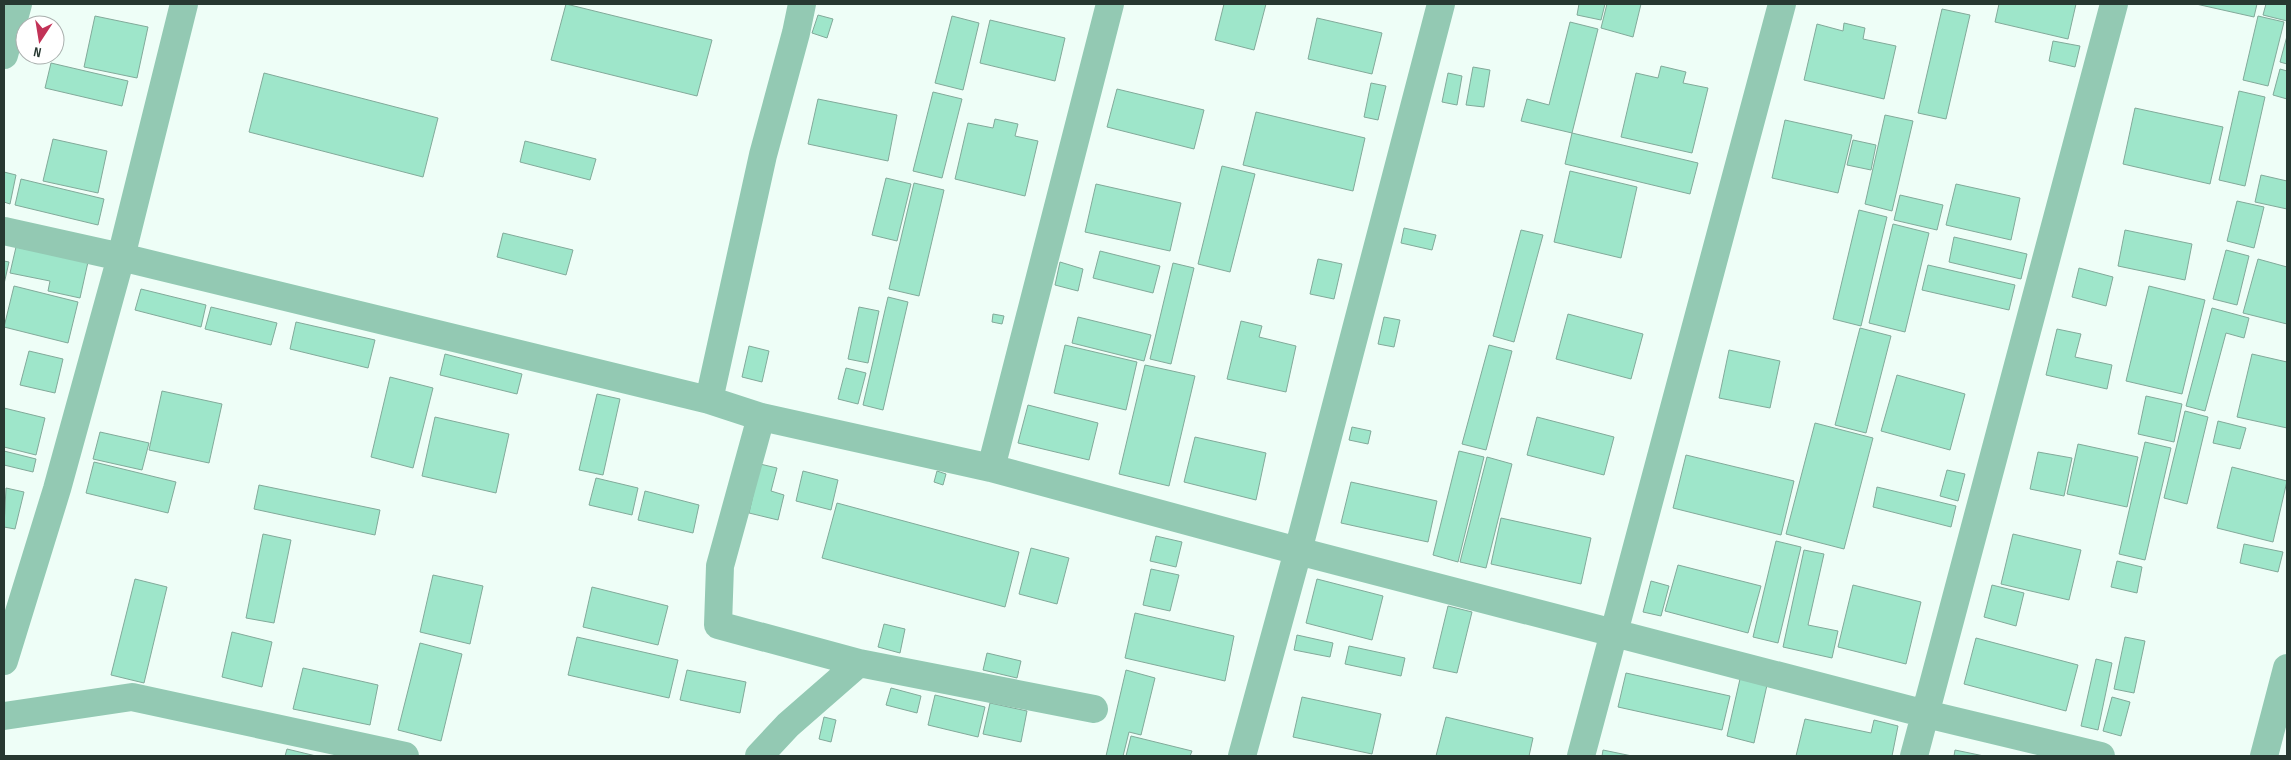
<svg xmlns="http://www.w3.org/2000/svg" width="2291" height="760" font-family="'Sofia Sans Condensed',sans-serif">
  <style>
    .building { fill: #9ee6ca; stroke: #82aa9a }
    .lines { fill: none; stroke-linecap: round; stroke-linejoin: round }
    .minor { stroke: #93c9b3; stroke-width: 28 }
  </style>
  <rect width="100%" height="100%" fill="#eefef7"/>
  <path class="building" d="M566,4L712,40L697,96L551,60Z
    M1224,4H1266L1254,50L1215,40Z
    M1579,4H1605L1601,20L1577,15Z
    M1607,4H1641L1633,37L1601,28Z
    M1999,4H2076L2068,39L1995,22Z
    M2196,4H2257L2254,17Z
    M2266,4H2287V21L2263,15Z
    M1942,9L1970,15L1946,119L1918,113Z
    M818,15L833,19L827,38L812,33Z
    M95,16L148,27L137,78L84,67Z
    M952,16L979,23L963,90L935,83Z
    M2258,16L2284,22L2268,86L2243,80Z
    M1317,18L1382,33L1372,74L1308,59Z
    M990,20L1065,38L1055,81L980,63Z
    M1570,22L1598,29L1572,133L1521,121L1527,99L1549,105Z
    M1844,23L1865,28L1863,39L1896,46L1884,99L1804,80L1817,24L1843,31Z
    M2287,36V64L2280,62Z
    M2053,41L2080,46L2075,67L2049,61Z
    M51,63L128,81L122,106L45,88Z
    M1661,66L1686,72L1683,83L1708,88L1692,153L1621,137L1636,73L1658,78Z
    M1473,67L1490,70L1484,107L1466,105Z
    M2280,69L2287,71V99L2273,95Z
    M264,73L438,118L423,177L249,132Z
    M1448,73L1462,76L1457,105L1442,102Z
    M1371,83L1386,86L1378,120L1364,117Z
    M1117,89L1204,110L1194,149L1107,127Z
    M2239,91L2265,97L2245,186L2219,180Z
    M933,92L962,99L942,178L913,171Z
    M818,99L897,115L888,161L808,144Z
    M2135,108L2223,127L2210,184L2123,164Z
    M1256,112L1365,138L1353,191L1243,165Z
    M1885,115L1913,121L1892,211L1865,204Z
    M995,119L1018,124L1015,136L1038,141L1025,196L955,179L968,123L993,128Z
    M1785,120L1852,135L1838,193L1772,178Z
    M1572,133L1698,163L1690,194L1565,164Z
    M53,139L107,151L98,193L43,181Z
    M1853,140L1876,145L1871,170L1847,165Z
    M525,141L596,159L590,180L520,162Z
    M1222,166L1255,174L1230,272L1198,264Z
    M1570,171L1637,187L1621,258L1554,242Z
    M4,172L16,175L10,204L4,202Z
    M2261,175L2287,181V209L2255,202Z
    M886,178L911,184L897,241L872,235Z
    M21,179L104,199L98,225L15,205Z
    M914,183L944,190L919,296L889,289Z
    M1096,184L1181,203L1170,251L1085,232Z
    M1956,184L2020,198L2011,240L1946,225Z
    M1900,195L1943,205L1937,230L1894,220Z
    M2237,201L2264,207L2254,248L2227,241Z
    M1859,210L1887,217L1861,326L1833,319Z
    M1893,224L1929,233L1905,332L1869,323Z
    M1404,228L1436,235L1432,250L1401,243Z
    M1521,230L1543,235L1514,342L1493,336Z
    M2125,230L2192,244L2185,280L2118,266Z
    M503,233L573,250L566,275L497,257Z
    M1954,237L2027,254L2021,279L1949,262Z
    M16,247L88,262L80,298L48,291L50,281L10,273Z
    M2226,250L2249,256L2237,305L2213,299Z
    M1100,251L1160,266L1153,293L1093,278Z
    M1318,259L1342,264L1334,299L1310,294Z
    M2258,259L2287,267V324L2243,313Z
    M4,261L9,262L4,284Z
    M1060,262L1083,269L1078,291L1055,285Z
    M1173,263L1194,268L1171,364L1150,359Z
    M1928,265L2015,285L2009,310L1922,290Z
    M2079,268L2113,277L2106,306L2072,297Z
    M14,286L78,302L68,343L4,327Z
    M2149,286L2205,300L2182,394L2126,381Z
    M141,289L206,305L201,327L135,310Z
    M888,297L908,302L883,410L863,405Z
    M211,307L277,323L271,345L205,329Z
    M859,307L879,311L868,363L848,359Z
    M2212,308L2249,318L2244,338L2226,333L2205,411L2186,406Z
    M993,314L1004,316L1002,324L992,322Z
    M1568,314L1643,334L1631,379L1556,359Z
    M1078,317L1151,335L1144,361L1072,343Z
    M1384,317L1400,320L1394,347L1378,344Z
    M1241,321L1262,326L1259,337L1296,346L1286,392L1227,379Z
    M296,322L375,340L368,368L290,349Z
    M1860,328L1891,336L1866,433L1835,425Z
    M2057,329L2081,334L2075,357L2112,365L2107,389L2046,375Z
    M1065,345L1137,362L1126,410L1054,393Z
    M1489,345L1512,351L1486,450L1462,444Z
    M749,346L769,351L762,382L742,377Z
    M1729,350L1780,361L1770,408L1719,398Z
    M29,351L63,359L55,393L20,385Z
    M445,354L522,374L517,394L440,375Z
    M2252,354L2287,362V428L2237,417Z
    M1145,365L1195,376L1169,486L1119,474Z
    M846,368L866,373L858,404L838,399Z
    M1897,375L1965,394L1950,450L1881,431Z
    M390,377L433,388L413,468L371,457Z
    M162,391L222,404L209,463L149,450Z
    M597,394L620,399L603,475L579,470Z
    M2146,396L2182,404L2174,442L2138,434Z
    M1028,405L1098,423L1089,460L1018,443Z
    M4,408L45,418L36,455L4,447Z
    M2185,411L2208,417L2187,504L2164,498Z
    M435,417L509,434L496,493L422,476Z
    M1537,417L1614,437L1604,475L1527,455Z
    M2218,421L2246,428L2240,449L2213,443Z
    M1815,423L1873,438L1844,549L1786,534Z
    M1352,427L1371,431L1368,444L1349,440Z
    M100,432L149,443L142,470L93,459Z
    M1195,437L1266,453L1256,500L1184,482Z
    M2145,442L2171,448L2145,560L2119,554Z
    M2078,444L2138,457L2127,507L2067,494Z
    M4,451L36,459L33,472L4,465Z
    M1459,451L1484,457L1458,562L1433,555Z
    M2038,452L2072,458L2064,496L2030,489Z
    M1686,455L1794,481L1781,535L1673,508Z
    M1487,457L1512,464L1486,568L1460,562Z
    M94,462L176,482L168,513L86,493Z
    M760,464L777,468L771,491L784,495L778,520L749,513Z
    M2232,467L2287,481L2273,542L2217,528Z
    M1947,470L1965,474L1958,501L1940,496Z
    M803,471L838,480L831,510L796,501Z
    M937,471L946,474L943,485L934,482Z
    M596,478L638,488L632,515L589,505Z
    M1351,482L1437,501L1428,542L1341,523Z
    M259,485L380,510L375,535L254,509Z
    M1877,487L1956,506L1951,527L1873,507Z
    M6,488L24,492L15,529L4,527Z
    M645,491L699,505L693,533L638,520Z
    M837,503L1019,552L1005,607L822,558Z
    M1501,518L1591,538L1581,584L1491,564Z
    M263,534L291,540L274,623L246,618Z
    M2013,534L2081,550L2069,600L2001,584Z
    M1156,536L1182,542L1176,567L1150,561Z
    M1776,541L1801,547L1778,643L1753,637Z
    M2244,544L2283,552L2278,572L2240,563Z
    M1031,548L1069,558L1057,604L1019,594Z
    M1804,550L1824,554L1808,625L1838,631L1832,658L1783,647Z
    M2117,561L2142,567L2137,593L2111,587Z
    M1678,565L1761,586L1748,633L1665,611Z
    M1151,569L1179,575L1170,611L1143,605Z
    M433,575L483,586L470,644L420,632Z
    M135,579L167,587L144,683L111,675Z
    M1317,579L1383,596L1372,640L1306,623Z
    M1651,581L1669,586L1661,616L1643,612Z
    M1853,585L1921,602L1906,664L1838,647Z
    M1992,585L2024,593L2016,626L1984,617Z
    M592,587L668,606L658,645L583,627Z
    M1448,606L1472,612L1457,673L1433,668Z
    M1135,613L1234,636L1225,681L1125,658Z
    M884,624L905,629L900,653L878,647Z
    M232,632L272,642L262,687L222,677Z
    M1297,635L1333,643L1330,657L1294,650Z
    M577,637L678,660L669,698L568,675Z
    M2125,637L2145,641L2134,693L2114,689Z
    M1976,638L2078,665L2066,711L1964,684Z
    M420,643L462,654L441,741L398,730Z
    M1349,646L1405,658L1401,676L1345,664Z
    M987,653L1021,661L1017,678L983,670Z
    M2096,659L2112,663L2098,730L2081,726Z
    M303,668L378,685L370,725L293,709Z
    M687,670L746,682L740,713L680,700Z
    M1126,670L1155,678L1141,735L1129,732L1123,756H1106Z
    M1626,673L1730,696L1722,730L1618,707Z
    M1740,679L1767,685L1754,743L1727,736Z
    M891,688L921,696L917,713L886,705Z
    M935,695L985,707L978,737L928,725Z
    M1302,697L1381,714L1372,754L1293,737Z
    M2112,697L2130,702L2121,736L2103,731Z
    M990,703L1027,711L1021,742L983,734Z
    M824,717L836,720L831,742L819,739Z
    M1446,717L1533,738L1529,756H1436Z
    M1805,719L1871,733L1874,720L1898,726L1892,756H1796Z
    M1131,736L1192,751L1190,756H1126Z
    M287,749L316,756H285Z
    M1603,750L1632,756H1602Z
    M1955,750L1984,756H1954Z"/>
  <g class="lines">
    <path class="minor" d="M4,55L18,4
      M4,231L121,257L709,400L761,417L991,468L1298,551L1926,714L2101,756
      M709,400L763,155L796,33L802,4
      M991,468L1110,4
      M4,661L57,489L121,257L184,4
      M859,663L1094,709
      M4,716L132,697L405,756
      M759,756L788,725L859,663L718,625L720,566L761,417
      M1242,756L1298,551L1441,4
      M1581,756L1782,4
      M1914,756L2114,4
      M2264,756L2287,668"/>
  </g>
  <rect width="2291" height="760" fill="none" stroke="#273831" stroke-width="10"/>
  <g transform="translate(40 40) rotate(192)"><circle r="24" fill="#ffffff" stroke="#a9afad"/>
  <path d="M0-4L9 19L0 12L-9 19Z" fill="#c23257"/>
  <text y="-8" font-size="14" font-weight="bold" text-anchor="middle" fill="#273831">N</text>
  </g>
</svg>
